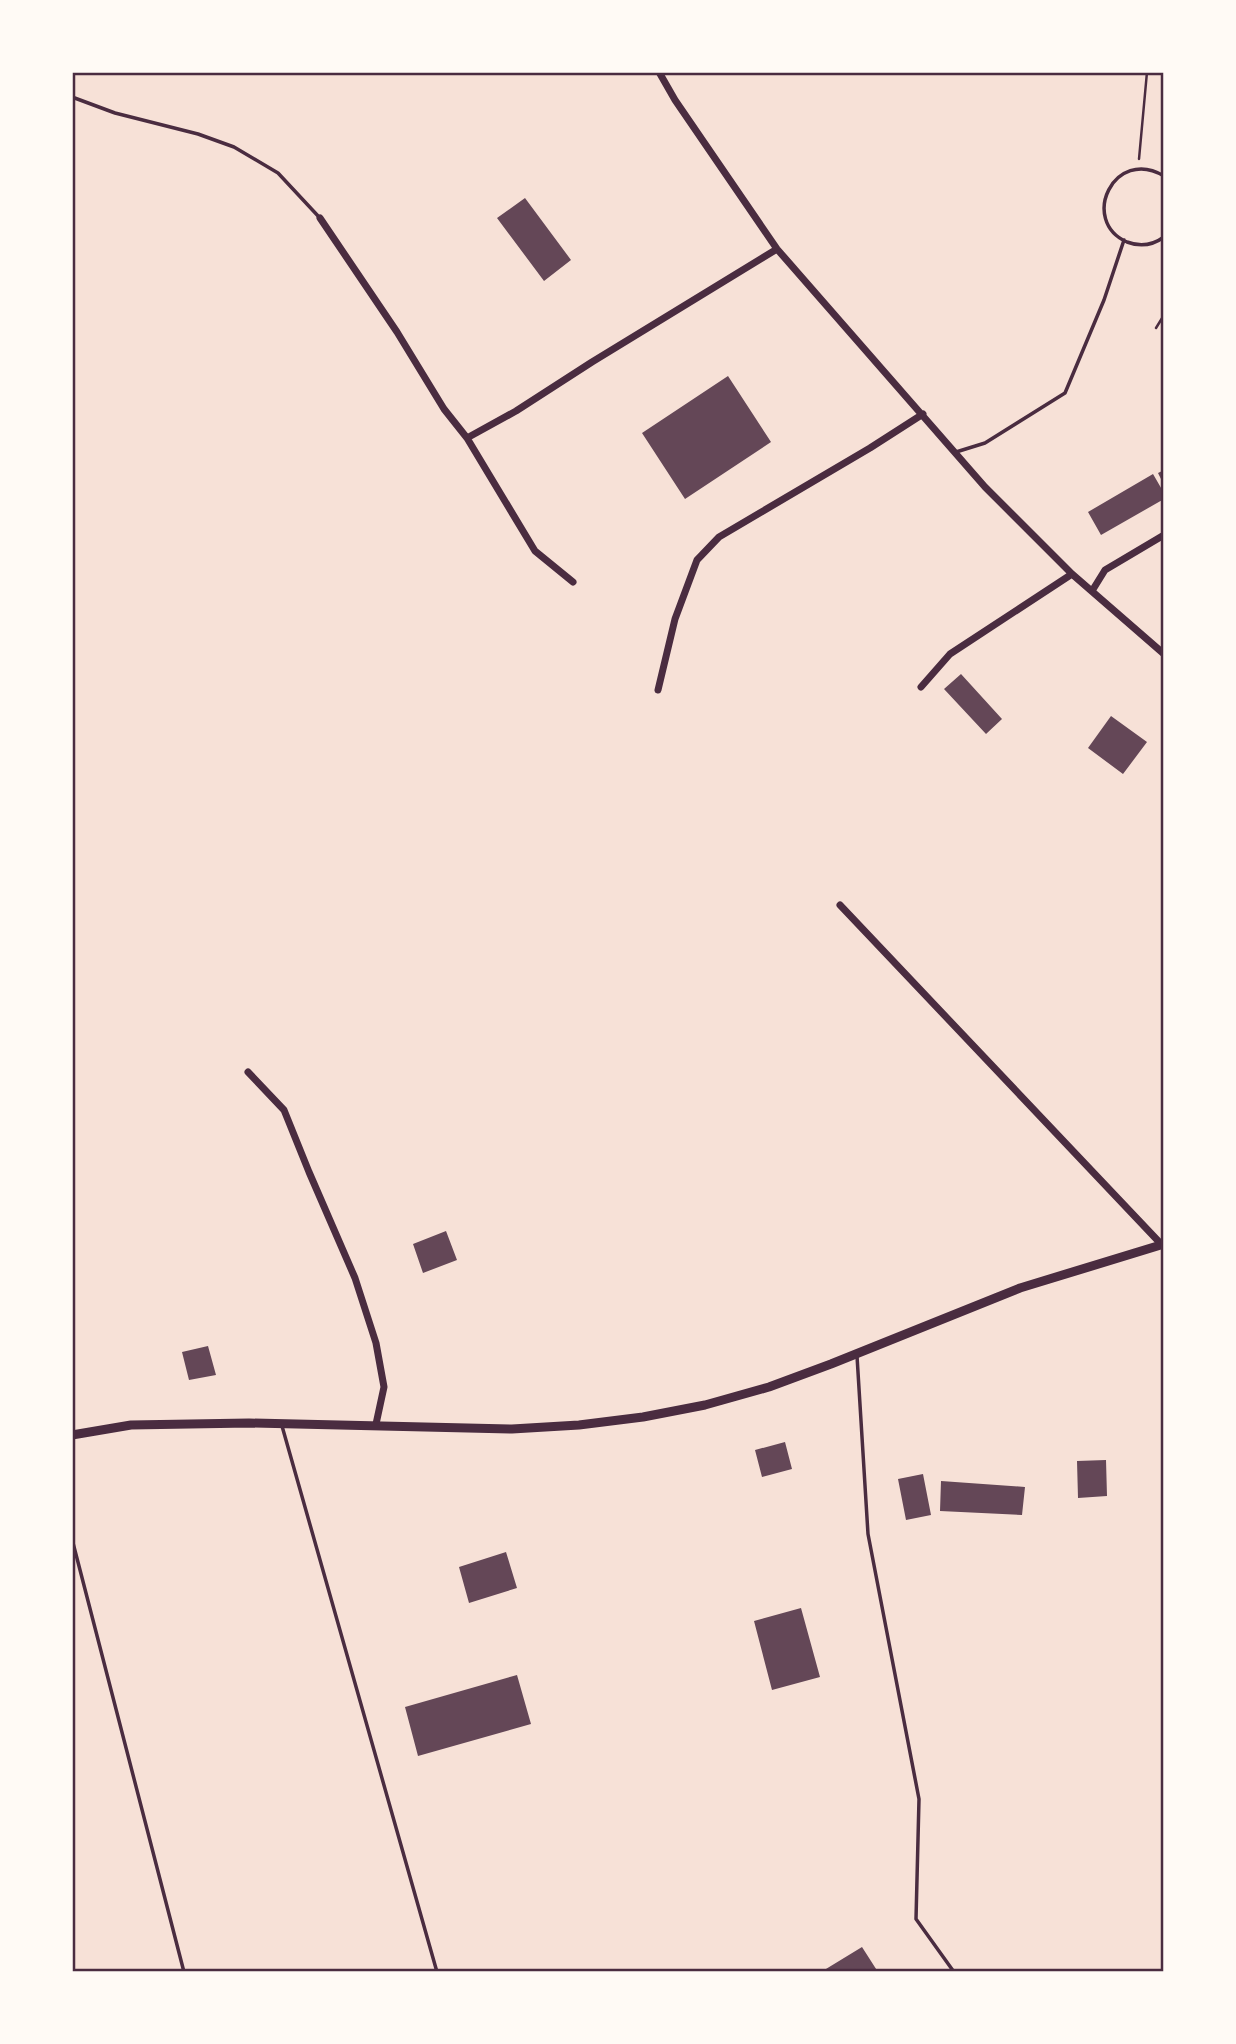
<svg xmlns="http://www.w3.org/2000/svg" width="1236" height="2044" font-family="'Golos Text',sans-serif">
  <style>
    .building { fill: #644757 }
    .lines { fill: none; stroke-linecap: round; stroke-linejoin: round }
    .path { stroke: #4a2c40; stroke-width: 2.5 }
    .service { stroke: #4a2c40; stroke-width: 3.5 }
    .minor { stroke: #4a2c40; stroke-width: 7 }
    .tertiary { stroke: #4a2c40; stroke-width: 9 }
    .neatline { fill: none; stroke: #4a2c40; stroke-width: 2.5 }
  </style>
  <rect width="100%" height="100%" fill="#f7e1d7"/>
  <path class="building" d="M525,198L571,260L544,281L497,218Z
    M728,376L771,442L685,499L642,433Z
    M1164,470V485L1158,473Z
    M1153,474L1164,493V499L1101,535L1088,512Z
    M961,674L1002,719L986,734L944,689Z
    M1111,716L1147,742L1123,774L1088,748Z
    M446,1231L457,1260L423,1273L413,1244Z
    M208,1346L216,1375L189,1380L182,1352Z
    M785,1442L792,1469L762,1477L755,1450Z
    M1106,1460L1107,1496L1078,1498L1077,1461Z
    M923,1474L931,1515L906,1520L898,1479Z
    M941,1481L1025,1487L1022,1515L940,1511Z
    M506,1552L517,1588L469,1603L459,1567Z
    M801,1608L820,1677L772,1690L754,1621Z
    M517,1675L531,1724L418,1756L405,1707Z
    M862,1947L878,1972H821Z"/>
  <g class="lines">
    <path class="path" d="M1139,159L1147,72
      M1156,328L1164,315"/>
    <path class="service" d="M72,97L115,113L198,134L234,147L278,173L319,217
      M1164,176C1114,146 1079,221 1127,242C1140,247 1153,245 1164,237
      M956,452L985,443L1065,393L1104,300L1124,240
      M857,1356L868,1534L919,1799L916,1919L954,1972
      M282,1426L437,1972
      M72,1539L184,1972"/>
    <path class="minor" d="M659,72L675,100L777,249L985,487L1072,574L1164,654
      M320,218L397,332L444,409L467,438L535,551L573,582
      M467,438L516,411L592,362L777,249
      M1092,591L1105,570L1164,535
      M921,687L950,654L1072,574
      M658,690L675,619L697,560L719,537L870,448L923,414
      M840,905L1162,1245
      M248,1072L284,1110L309,1172L355,1278L376,1343L384,1387L376,1424"/>
    <path class="tertiary" d="M72,1435L131,1425L249,1423L512,1429L579,1425L643,1417L705,1405L769,1387L831,1364L1020,1288L1164,1244"/>
  </g>
  <rect width="1236" height="2044" fill="none" stroke="#fffaf5" stroke-width="147"/>
  <rect x="74" y="74" width="1088" height="1896" class="neatline"/>
</svg>
